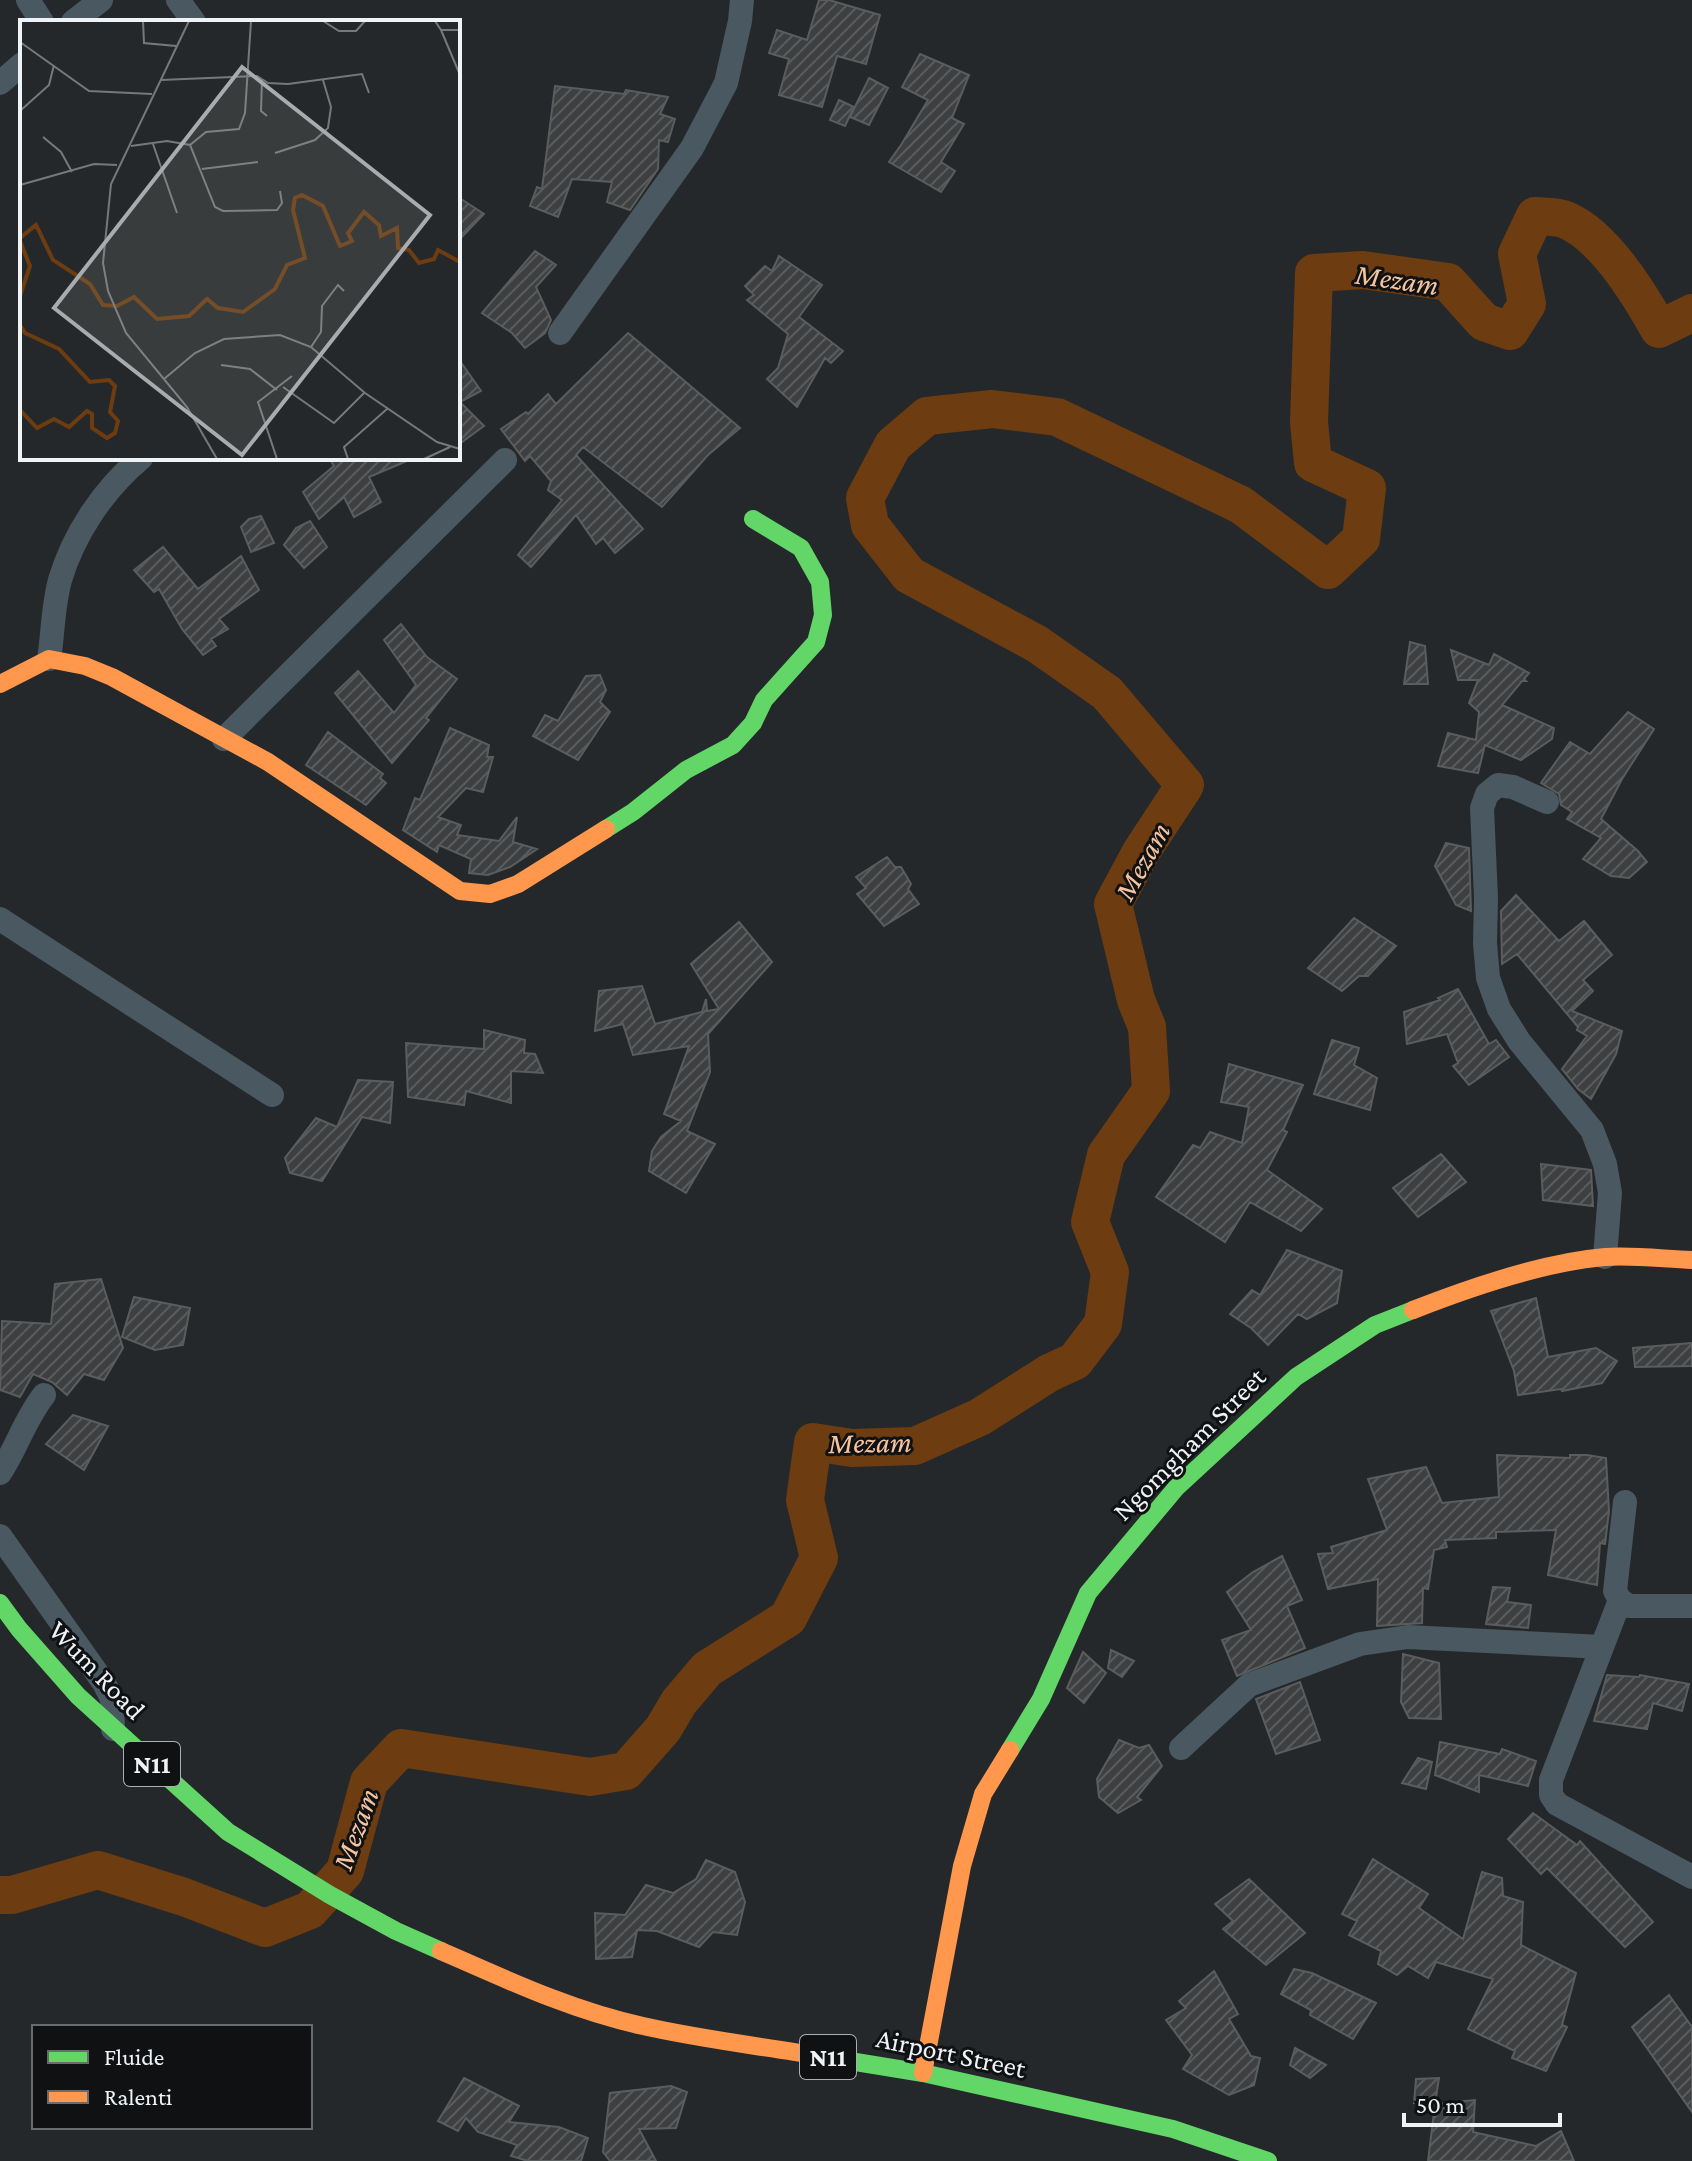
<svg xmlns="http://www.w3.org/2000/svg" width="1692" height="2161" font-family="'Crimson Pro',serif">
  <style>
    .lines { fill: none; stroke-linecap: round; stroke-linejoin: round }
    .river { stroke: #6d3c10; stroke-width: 38 }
    .building { fill: url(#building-hatch); stroke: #5a5d5e; stroke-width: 2 }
    .street { stroke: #495861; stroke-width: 24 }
    .fast { stroke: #63d668; stroke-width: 18 }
    .slow { stroke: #ff974d; stroke-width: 18 }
    .labels { text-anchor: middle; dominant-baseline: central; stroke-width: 6; stroke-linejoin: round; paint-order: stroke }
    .shield { fill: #0f1113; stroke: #acafb1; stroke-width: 2 }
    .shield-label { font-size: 26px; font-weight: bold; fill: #f0f3f5 }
    .street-label { font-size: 28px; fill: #f0f3f5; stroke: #0f1113 }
    .water-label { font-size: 30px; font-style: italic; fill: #f5c39f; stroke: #0f1113 }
    .inset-river { fill: none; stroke: #6d3c10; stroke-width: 4 }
    .inset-road { fill: none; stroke: #76797b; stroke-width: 2 }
    .view { fill: #a9acae; fill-opacity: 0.15; stroke: #a9acae; stroke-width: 4 }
    .inset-edge { fill: none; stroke: #f0f3f5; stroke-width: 4 }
  </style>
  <defs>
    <pattern id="building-hatch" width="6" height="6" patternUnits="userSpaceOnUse" patternTransform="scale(2)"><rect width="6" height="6" fill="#3d3f41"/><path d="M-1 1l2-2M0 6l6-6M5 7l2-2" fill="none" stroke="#595b5d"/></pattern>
  </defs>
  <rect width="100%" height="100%" fill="#25282a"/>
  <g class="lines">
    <path class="river" d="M0,1895H12L98,1870L184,1897L265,1928L310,1910L345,1871L369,1782L401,1748L590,1777L626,1771L663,1729L679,1702L707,1669L788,1618L819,1558L805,1500L813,1442L852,1448L915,1446L980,1417L1049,1373L1075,1361L1103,1324L1110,1272L1090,1222L1106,1155L1151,1091L1147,1027L1136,1000L1113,904L1141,852L1185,785L1107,693L1037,644L909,575L870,525L865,498L893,445L927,416L992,409L1057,417L1241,505L1328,570L1361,539L1367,488L1313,463L1309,422L1314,273L1363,270L1448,282L1484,322L1510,331L1527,304L1517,254L1535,216C1545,217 1557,216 1566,220C1604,236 1639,293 1659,329L1692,313"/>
  </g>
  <path class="building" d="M819,0H829L880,15L866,64L837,56L822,107L779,95L789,59L769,53L777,30L807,40Z
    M920,54L969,75L952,118L964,124L941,162L955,171L941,192L889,162L901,145L928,100L902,87Z
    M869,78L888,88L869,125L850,117Z
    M555,86L624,94L626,90L668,97L660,114L675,119L668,142L659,140L658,169L630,210L607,202L612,182L572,179L558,217L530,206L537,187L542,189Z
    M839,100L854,107L845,126L830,120Z
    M458,197L484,214L458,241Z
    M535,251L556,265L536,287L551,320L545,333L525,348L512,333L482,313Z
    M779,256L822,285L799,317L843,351L831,363L825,358L797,407L767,379L778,368L788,334L747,300L754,295L745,286L765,266L772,271Z
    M628,333L740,428L708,455L662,507L583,447L576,455L643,529L615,553L603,538L596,544L576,515L531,567L518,555L562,500L548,490L551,481L530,456L525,461L501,429L526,412L528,414L548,394L556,404Z
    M458,358L481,391L460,402L484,426L458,445Z
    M329,458H414L369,477L381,502L354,517L344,497L319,519L303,492L334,466Z
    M261,516L274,543L251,552L241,527L249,519Z
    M310,521L327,547L304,568L284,545L296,528Z
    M163,547L198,589L241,556L259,590L219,619L228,629L211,639L216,646L203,655L182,629L159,589L154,592L134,570Z
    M401,624L427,657L457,679L426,718L429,720L392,763L335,693L358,671L394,713L416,685L384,640Z
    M1410,642L1425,646L1428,684H1404Z
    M1451,650L1489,665L1494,654L1529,673L1524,679L1526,681H1522L1502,705L1554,728L1552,739L1521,760L1485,745L1478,773L1438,766L1448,733L1476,740L1479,712L1469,703L1478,680H1458Z
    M600,675L606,690L600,702L610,712L578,760L533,736L545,715L558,721L586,676Z
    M1628,712L1654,729L1622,779L1601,819L1638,851L1647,862L1629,878L1611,876L1583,859L1601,838L1567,819L1572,812L1561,805L1559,794L1541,783L1570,742L1590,754Z
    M450,728L489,745L487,757H493L483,792L466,788L438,817L461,825L457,835L499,841L517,817L513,842L537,849L510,867L488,875L469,873L471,859L439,845L437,852L403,830L415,798L420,800Z
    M328,732L383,774L380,778L386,783L366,805L306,765Z
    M1446,843L1469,848L1471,911L1456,905L1435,866Z
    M887,857L895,867H901L911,884L908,889L919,904L884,926L857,894L866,888L856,877Z
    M1516,895L1559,941L1584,921L1612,955L1583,980L1593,991L1572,1011L1622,1031L1616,1054L1591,1099L1578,1089L1562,1069L1587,1036L1577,1030L1578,1027L1517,954L1502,964L1501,911Z
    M1354,918L1396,946L1368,976H1359L1342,991L1308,968Z
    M739,922L772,962L708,1034L710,1072L687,1131L715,1144L686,1193L649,1171L652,1151L661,1137L681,1121L664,1114L689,1046L633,1055L623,1024L595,1031L599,991L642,986L655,1024L702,1012L706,999L707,1011L719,1009L691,964Z
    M1458,989L1489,1044L1496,1040L1509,1057L1469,1085L1453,1066L1458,1063L1447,1034L1407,1044L1404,1012L1440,1000L1438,998Z
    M484,1030L525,1040L524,1053L535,1054L543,1073L511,1071V1103L466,1091L464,1105L408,1097L406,1043L484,1049Z
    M1332,1040L1359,1048L1354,1065L1377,1078L1370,1110L1314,1094Z
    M1229,1064L1303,1085L1283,1130L1287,1132L1267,1170L1322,1209L1301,1231L1250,1202L1225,1242L1156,1197L1193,1145L1200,1148L1210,1132L1242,1143L1249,1107L1221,1102Z
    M358,1080L393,1082L390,1123L362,1117L322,1181L290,1173L285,1158L316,1118L337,1127Z
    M1441,1154L1466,1182L1418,1217L1393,1188Z
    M1541,1164L1591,1170L1593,1206L1543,1200Z
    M1287,1250L1342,1271L1337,1303L1307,1319L1298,1314L1268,1345L1251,1328L1230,1314L1252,1290L1260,1295Z
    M101,1279L123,1348L104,1380L84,1374L67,1395L52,1382L33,1374L20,1397L0,1390L2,1321L51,1324L55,1284Z
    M134,1297L190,1308L183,1345L155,1350L122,1337Z
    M1536,1298L1548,1357L1596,1348L1617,1361L1602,1383L1562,1391L1561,1389L1518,1395L1514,1371L1491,1311Z
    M1692,1343V1366L1635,1367L1633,1348Z
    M73,1415L108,1426L84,1470L46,1444Z
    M1497,1455L1570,1458V1455H1587L1606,1458L1609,1511L1605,1544L1600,1543L1597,1585L1548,1575L1556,1530L1496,1532V1538L1445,1540L1447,1547L1434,1550L1428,1589L1423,1588L1422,1623L1377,1626L1378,1579L1328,1589L1318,1554L1333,1553L1331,1547L1387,1530L1368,1479L1426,1467L1442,1503L1499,1497Z
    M1282,1556L1302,1600L1287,1606L1305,1648L1237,1676L1222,1640L1251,1630L1227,1592L1253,1572Z
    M1493,1587L1510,1588L1507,1602L1531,1605L1528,1628L1486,1624Z
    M1111,1650L1134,1661L1122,1677L1108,1668Z
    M1083,1652L1106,1673L1084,1703L1067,1688Z
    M1403,1654L1439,1663L1441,1719L1409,1718L1401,1702Z
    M1607,1675L1639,1677L1640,1675L1689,1684L1682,1711L1653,1703L1647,1729L1594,1721Z
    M1300,1682L1320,1740L1276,1754L1256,1699Z
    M1119,1740L1139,1748L1149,1745L1162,1766L1137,1797L1141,1800L1118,1813L1099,1797L1097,1779Z
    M1440,1742L1500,1754L1502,1749L1536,1761L1528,1786L1479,1775V1792L1435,1775Z
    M1418,1758L1432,1762L1426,1789L1402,1783Z
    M1533,1813L1577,1845L1580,1841L1653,1922L1625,1947L1547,1868L1541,1874L1508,1839Z
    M1373,1859L1428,1894L1419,1908L1463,1939L1482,1872L1502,1878L1503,1896L1523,1902L1521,1945L1576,1973L1562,2025L1567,2027L1546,2071L1512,2058L1515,2051L1468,2029L1493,1979L1436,1962L1428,1978L1408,1966L1397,1975L1378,1964L1381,1951L1349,1935L1357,1921L1342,1914Z
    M706,1860L735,1872L745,1902L737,1935L713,1932L699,1947L657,1931L637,1930L632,1957L596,1959L595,1913L625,1915L646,1885L673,1893L696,1879Z
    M1249,1879L1305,1933L1266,1965L1223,1929L1233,1921L1215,1904Z
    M1294,1969L1312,1973L1376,2003L1353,2039L1310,2015L1311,2010L1281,1994Z
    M1214,1971L1238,2014L1229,2019L1251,2056L1260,2058L1254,2085L1229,2095L1183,2069L1192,2055L1166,2020L1186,2008L1179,2001Z
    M1669,1995L1692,2027V2112L1632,2027Z
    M1295,2048L1326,2065L1310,2078L1290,2065Z
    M464,2078L519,2106L509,2122L559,2127L588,2138L581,2161H528L511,2156L517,2145L478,2132L466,2118L458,2131L438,2121Z
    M1439,2078L1435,2104L1414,2103L1416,2079Z
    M671,2086L687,2092L676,2128L639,2129L656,2161H610L603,2152L610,2093Z
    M1475,2100L1473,2132L1536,2146L1561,2131L1574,2161H1428L1435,2104Z"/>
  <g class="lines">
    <path class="street" d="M28,0L42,22
      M178,0L194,22
      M73,22L101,0
      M0,83L22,64
      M560,333L692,148L726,83L740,21L742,0
      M49,659C53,634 53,605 60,580C74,533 104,489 141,458
      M224,739L505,460
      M1547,802L1513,787L1498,785L1487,794L1482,808L1486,898L1485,943L1488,978L1499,1009L1519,1041L1592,1130L1605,1164L1610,1193L1605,1257
      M0,919L272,1095
      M0,1473C17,1447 25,1419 44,1395
      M1625,1502L1615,1591L1620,1600L1629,1606H1692
      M0,1536L104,1683L112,1699L113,1729
      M1620,1600L1551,1780V1795L1557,1804L1692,1877
      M1181,1748L1249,1685L1360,1644L1408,1637L1602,1647"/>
    <path class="fast" d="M606,829L633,812L686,770L733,745L753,723L764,700L816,642L823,615L820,582L801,548L753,519
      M0,1603L19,1629L78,1696L228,1832L330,1895L396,1931L441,1951
      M1010,1750L1041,1699L1088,1593L1176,1488L1296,1377L1375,1325L1413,1310
      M819,2056L923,2073L1173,2129L1268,2161"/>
    <path class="slow" d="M0,684L49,659L85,666L112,677L268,762L460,891L490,894L518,884L606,829
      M1413,1310C1469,1288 1546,1262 1605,1257C1633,1255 1664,1259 1692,1260
      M441,1951C507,1980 573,2011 643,2026C700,2039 760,2046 819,2056
      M923,2073L962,1866L983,1794L1010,1750"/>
  </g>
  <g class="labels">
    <g class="shield">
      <rect x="124" y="1742" width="56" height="44" rx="6"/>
      <rect x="800" y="2035" width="56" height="44" rx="6"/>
    </g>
    <g class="shield-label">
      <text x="152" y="1764">N11</text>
      <text x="828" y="2057">N11</text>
    </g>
    <g class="street-label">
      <text transform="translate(1189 1444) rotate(-45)">Ngomgham Street</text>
      <text transform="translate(97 1670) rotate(46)">Wum Road</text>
      <text transform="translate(951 2053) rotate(12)">Airport Street</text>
    </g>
    <g class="water-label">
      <text transform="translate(1397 279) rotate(8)">Mezam</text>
      <text transform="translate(1142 861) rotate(-61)">Mezam</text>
      <text transform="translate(870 1442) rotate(-1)">Mezam</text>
      <text transform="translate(355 1829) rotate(-70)">Mezam</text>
    </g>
  </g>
  <g transform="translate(20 20)">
    <rect width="440" height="440" fill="#25282a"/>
    <path class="inset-river" d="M0,218L16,205L33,240L70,264L83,285L97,286L114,277L137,299L169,296L187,279L198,288L223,292L255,269L267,245L285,238L273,190L275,178L282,175L303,186L320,226L332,221L328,213L344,192L359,205L361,216L377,208L378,228L389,230L399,243L414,239L418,230L440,242M0,221L10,246L0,276M0,305L5,313L39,329L70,362L89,360L95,366L90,392L98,401L95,413L87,418L72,408V394L67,391L49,407L34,399L17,408L0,390"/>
    <path class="inset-road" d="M123,1L124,23L156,26M169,1L91,164L83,243L88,271L106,313L167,387L197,439M303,1L319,11H336L345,1M415,1L421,10H440M421,10L440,55M0,22L69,71L132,74M242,59L241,91L247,96M141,60L237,56L248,63L268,64L342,54L349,73M0,91L29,65L34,45M23,117L41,132L52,152M133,124L157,193M170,125L186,112L219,109L225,93L231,1M111,126L147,121L170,125L195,187L203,191L257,190L262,183L260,171M255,133L295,120L308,108L311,87L303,60M182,149L238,142M0,165L74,144L97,145M291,327L301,312L302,286L318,265L324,271M201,345L230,349L257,370M144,359L175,333L204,319L260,315L291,327L345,373L417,422L440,429M263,367L314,403L344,373M257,439L238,382L272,356M328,439L324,427L367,389M404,439L430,427"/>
    <path class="view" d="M222,47L410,195L222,435L34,288Z"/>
    <rect width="440" height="440" class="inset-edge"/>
  </g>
  <rect x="32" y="2025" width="280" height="104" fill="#0f1113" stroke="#696b6d" stroke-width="2"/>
  <rect x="48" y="2051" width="40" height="12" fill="#63d668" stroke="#696b6d" stroke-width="2"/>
  <text x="104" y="2065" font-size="24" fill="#f0f3f5">Fluide</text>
  <rect x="48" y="2091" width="40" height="12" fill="#ff974d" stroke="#696b6d" stroke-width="2"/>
  <text x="104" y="2105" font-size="24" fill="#f0f3f5">Ralenti</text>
  <path d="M1404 2113v12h156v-12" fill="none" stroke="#f0f3f5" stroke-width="4"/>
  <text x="1416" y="2113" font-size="24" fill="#f0f3f5" stroke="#0f1113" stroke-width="6" paint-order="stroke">50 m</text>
</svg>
